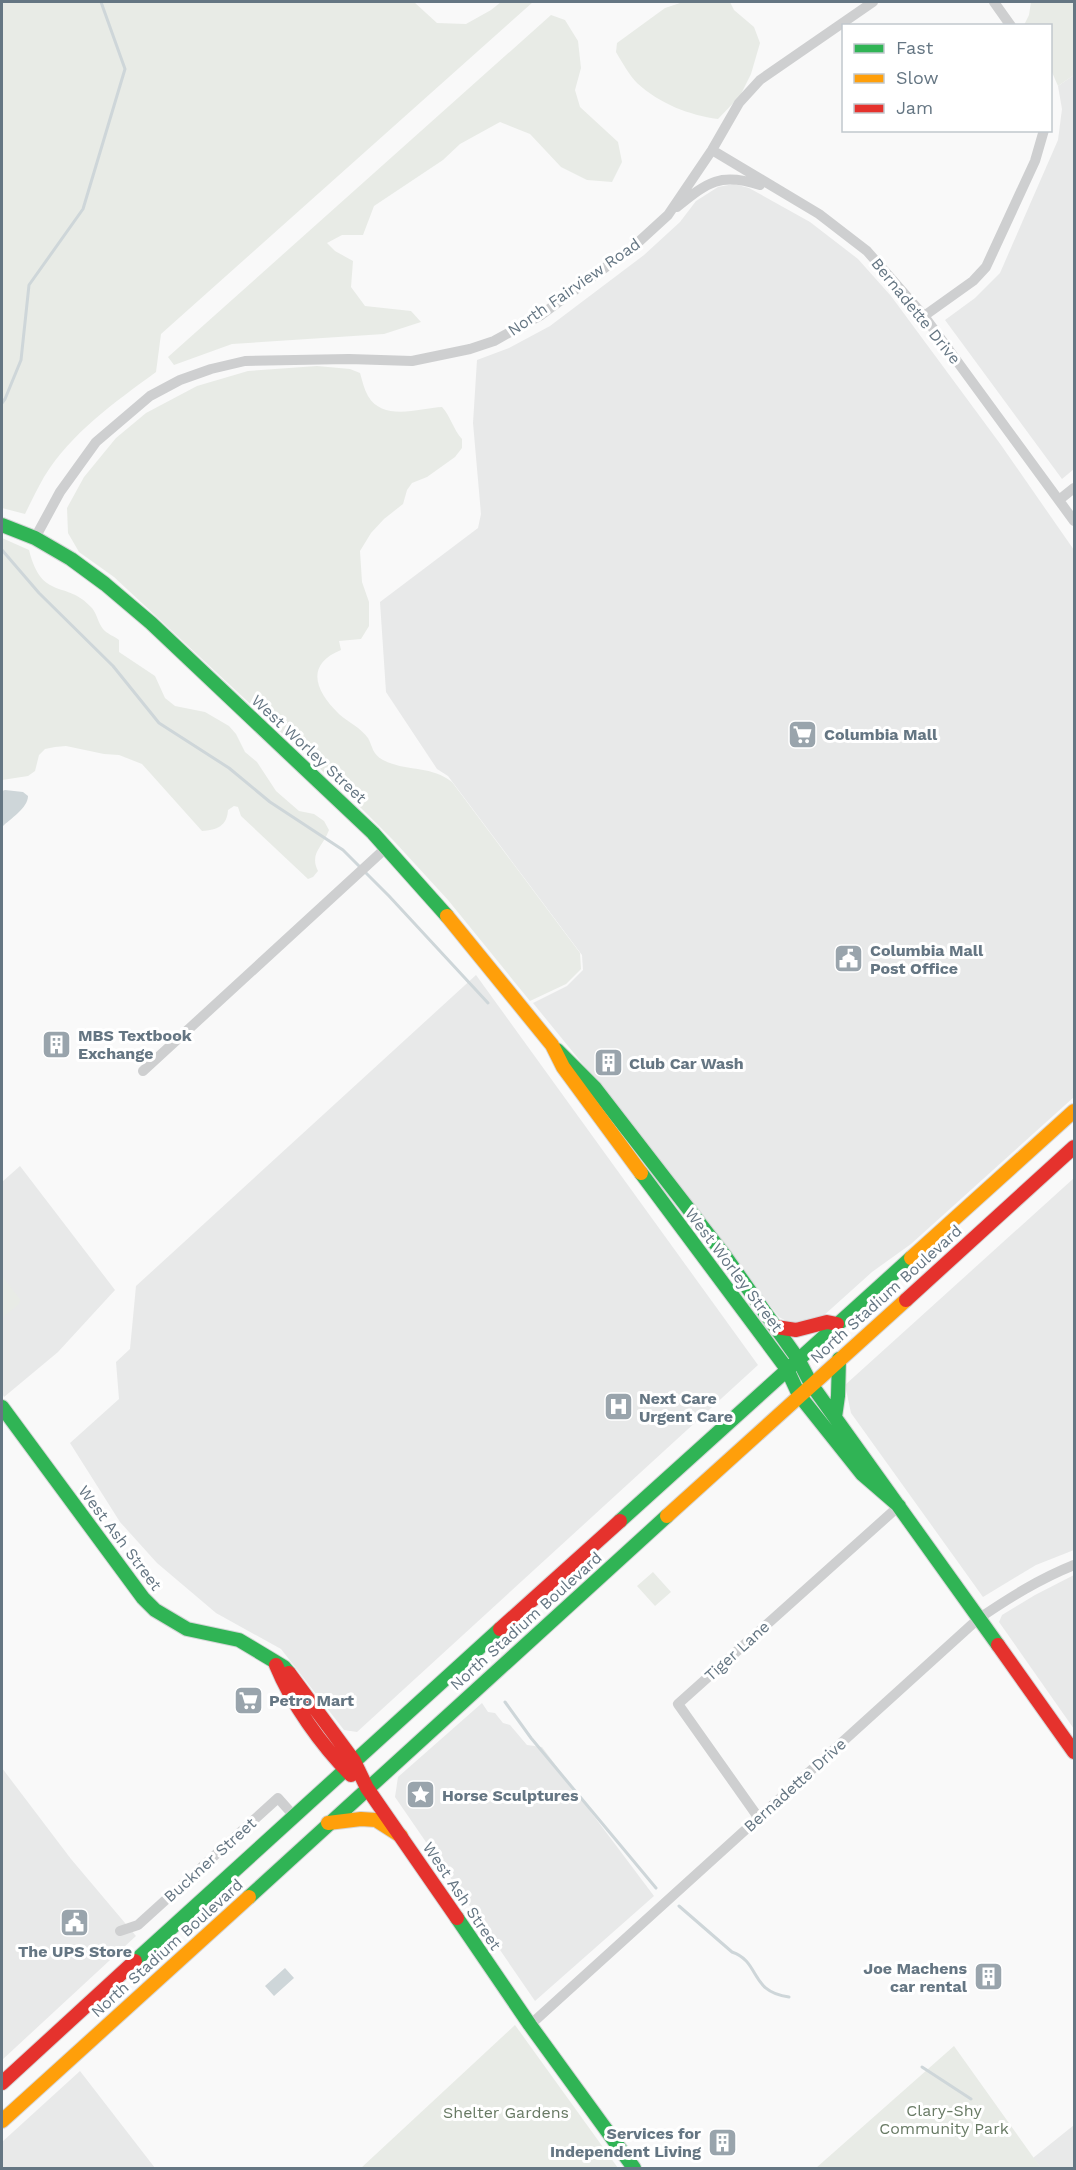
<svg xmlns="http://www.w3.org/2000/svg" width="1076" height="2170" font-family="'Work Sans',sans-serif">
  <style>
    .built { fill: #e8e9e9 }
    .green { fill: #e8ebe6 }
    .water { fill: #ced6d9 }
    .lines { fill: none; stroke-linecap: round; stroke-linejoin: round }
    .stream { stroke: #ced6d9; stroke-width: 3 }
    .fast-casing { stroke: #d5d6d7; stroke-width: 16 }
    .slow-casing { stroke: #d5d6d7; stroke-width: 16 }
    .jam-casing { stroke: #d5d6d7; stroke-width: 16 }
    .street { stroke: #cecfd0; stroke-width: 10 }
    .fast { stroke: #30b455; stroke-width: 14 }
    .slow { stroke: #ff9f0a; stroke-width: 14 }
    .jam { stroke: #e5322d; stroke-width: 14 }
    .labels { text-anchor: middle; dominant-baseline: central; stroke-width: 6; stroke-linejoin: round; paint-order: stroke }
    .street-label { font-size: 16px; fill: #657683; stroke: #fff }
    .poi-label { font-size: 16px; font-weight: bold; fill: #657683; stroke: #fff; text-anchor: start }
    .park-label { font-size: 16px; fill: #687a64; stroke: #fff }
  </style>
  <rect width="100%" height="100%" fill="#f9f9f9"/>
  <path class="built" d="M1074,75V469L1062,479L945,320L975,298L1000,273L1058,140L1062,109L1058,86Z
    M734,184L749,188L810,222L858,259L891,296L1001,445L1074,550V1097L911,1244L872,1272L822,1317L790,1323L779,1317L625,1116L533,1003L567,986L583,970L582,955L448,776L437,769L386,692L380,602L478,528L481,514L473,423L477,360L509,348L550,326L644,255L680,222L696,201L718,187Z
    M476,975L758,1365L357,1732L344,1730L281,1649L216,1613L157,1563L120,1522L70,1443L119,1399L116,1362L130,1349L136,1286Z
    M20,1166L115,1290L58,1352L4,1397L2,1393V1182Z
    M1074,1178V1550L1036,1565L983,1597L851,1413L845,1385Z
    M1074,1575V1729L999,1622L1002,1615L1035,1595Z
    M482,1703L488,1712L495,1713L503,1723L510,1725L527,1745L542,1747L654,1896L535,2001L395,1797L398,1777Z
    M2,1768L71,1859L136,1936L2,2060Z
    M80,2071L155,2168H2V2142Z
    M1074,2125V2168H1041L1033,2158Z"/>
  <path class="green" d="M2,2H414L437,23L466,24L491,10L501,2H533L161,334L156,372C115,402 71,433 44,477C37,489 31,502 25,514L2,508Z
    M683,2H730L734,10L754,27L760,43L751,74L740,96L718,119C689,115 660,104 637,83C629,75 622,62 616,52L617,43L665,8Z
    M1031,2H1074V75L1058,86L1051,70L1050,26L1024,25L1029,15Z
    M551,15L565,20L578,41L581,68L575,90L580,107L618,142L622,162L612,182L587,180L561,167L530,134L500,122L460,144L443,160L374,206L363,235H342L327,243L335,251L353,261L351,287L365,306L411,311L421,322L384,334L232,344L174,365L168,357Z
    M317,366L350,369L360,373C362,380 364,389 368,396C383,422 420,408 442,407C451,417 453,429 462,439V448L455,457L427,477L412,483L407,490L403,504L384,519L371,533L360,551L362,582L369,602V626L361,639L339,641L341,650C304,665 316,692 339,714C348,722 361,728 368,738C373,747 372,754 383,760C406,772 431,765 452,782L580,953L581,969L566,984L530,1001L448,900L393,840L345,792L114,577L79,552L68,533L67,508L84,477L116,438L146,413L197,386L248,371Z
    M2,538L29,550C42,602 66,579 92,608C97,614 98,623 103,629C107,634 114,636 119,640V652L155,676L165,698L175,706L205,712L229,726L236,734L245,752L257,762L276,791L299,811L314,814L324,821L329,830C323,847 309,853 318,871L313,877L308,879L241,816L238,807L234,806L228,810C227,826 217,830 202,831L142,764L119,755L104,754L66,746L55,747L45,749L39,755L35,771L28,776L2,780Z
    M2,1276L20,1299L19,1304L2,1318Z
    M653,1572L671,1592L655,1606L637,1586Z
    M515,2025L618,2168H361Z
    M954,2046L1041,2168H816Z"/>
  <path class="water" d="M5,790L23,792L28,796C28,808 10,819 2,827V791Z
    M285,1968L294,1978L274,1996L265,1986Z"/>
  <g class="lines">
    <path class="stream" d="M2,403L5,399L21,360L29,285L83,209L125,69L101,2
      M2,550L39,593L113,666L159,723L229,768L270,802L343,850L389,896L488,1003
      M505,1702L531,1738L656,1888
      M679,1906L732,1952C761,1962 749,1992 789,1997
      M922,2067L971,2099"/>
    <defs>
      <path id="fast" d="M2,525L35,538L71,559L105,584L151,623L373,833L447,916
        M557,1050L595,1088L725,1256L798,1359L811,1384L998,1645
        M641,1173L787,1369L799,1395L862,1474L899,1506
        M2,1407L143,1598L155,1610L187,1629L239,1640L284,1667L289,1673
        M835,1417L838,1396L839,1359
        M620,1521L911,1258
        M249,1897L667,1516
        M457,1918L530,2025L634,2168
        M135,1961L500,1629"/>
      <path id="slow" d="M447,916L552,1045L563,1067L641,1173
        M911,1258L1074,1111
        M667,1516L906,1300
        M328,1823L361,1819L376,1820L401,1836
        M2,2121L249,1897"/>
      <path id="jam" d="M906,1300L1074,1147
        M776,1327L796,1330L827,1322L837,1324
        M500,1629L620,1521
        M998,1645L1074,1752
        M276,1665C292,1704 321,1745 351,1775
        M289,1673L354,1761L367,1788L457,1918
        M2,2083L135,1961"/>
    </defs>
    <use href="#fast" class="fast-casing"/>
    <use href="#slow" class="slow-casing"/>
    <use href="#jam" class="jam-casing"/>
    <path class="street" d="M994,2L1011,26
      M712,150L819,214L867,251L924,316L1074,521
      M677,207C708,182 720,172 760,185
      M924,316L973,281L986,267L1035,161L1044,130
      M1059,500L1074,488
      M35,538L60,492L96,442L150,396L180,380L211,369L245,361L349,359L412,361L470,349L494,341L541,315L633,247L668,215L712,150L739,103L760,80L873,2
      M143,1071L387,847
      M758,1817L678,1704L899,1506
      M120,1931L138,1925L278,1798L294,1816
      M530,2025L978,1619C1009,1598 1039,1579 1074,1565"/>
    <use href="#fast" class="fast"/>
    <use href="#slow" class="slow"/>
    <use href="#jam" class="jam"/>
  </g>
  <defs>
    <symbol id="supermarket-square" viewBox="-11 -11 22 22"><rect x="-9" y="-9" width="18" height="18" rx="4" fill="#99a4ac" stroke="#fff"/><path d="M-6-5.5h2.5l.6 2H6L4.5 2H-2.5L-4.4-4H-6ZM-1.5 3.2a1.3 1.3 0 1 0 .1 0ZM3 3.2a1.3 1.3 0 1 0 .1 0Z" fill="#fff"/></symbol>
    <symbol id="civic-square" viewBox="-11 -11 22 22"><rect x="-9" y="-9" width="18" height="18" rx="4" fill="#99a4ac" stroke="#fff"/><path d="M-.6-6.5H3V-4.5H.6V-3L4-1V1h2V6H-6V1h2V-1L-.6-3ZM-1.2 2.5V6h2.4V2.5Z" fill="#fff"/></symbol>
    <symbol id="building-square" viewBox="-11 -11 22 22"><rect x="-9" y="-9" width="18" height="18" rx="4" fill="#99a4ac" stroke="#fff"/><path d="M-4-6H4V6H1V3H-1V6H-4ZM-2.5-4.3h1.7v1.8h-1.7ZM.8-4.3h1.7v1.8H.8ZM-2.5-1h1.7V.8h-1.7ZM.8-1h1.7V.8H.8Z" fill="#fff"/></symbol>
    <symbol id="hospital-square" viewBox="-11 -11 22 22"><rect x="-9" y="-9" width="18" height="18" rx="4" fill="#99a4ac" stroke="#fff"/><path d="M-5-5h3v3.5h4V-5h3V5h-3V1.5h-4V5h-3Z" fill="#fff"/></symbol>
    <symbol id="sight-square" viewBox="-11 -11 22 22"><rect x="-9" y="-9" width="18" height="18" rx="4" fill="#99a4ac" stroke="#fff"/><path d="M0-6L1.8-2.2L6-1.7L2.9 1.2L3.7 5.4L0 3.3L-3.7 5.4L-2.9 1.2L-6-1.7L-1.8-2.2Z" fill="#fff"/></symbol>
  </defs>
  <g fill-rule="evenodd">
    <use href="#supermarket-square" x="786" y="718" width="33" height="33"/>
    <use href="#civic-square" x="832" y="942" width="33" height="33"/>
    <use href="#building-square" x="40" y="1028" width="33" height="33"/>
    <use href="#building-square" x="592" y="1046" width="33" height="33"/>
    <use href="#hospital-square" x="602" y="1390" width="33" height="33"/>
    <use href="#supermarket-square" x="232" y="1684" width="33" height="33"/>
    <use href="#sight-square" x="404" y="1778" width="33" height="33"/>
    <use href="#civic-square" x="58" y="1906" width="33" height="33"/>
    <use href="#building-square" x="972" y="1960" width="33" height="33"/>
    <use href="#building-square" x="706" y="2126" width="33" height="33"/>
  </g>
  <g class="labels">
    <g class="street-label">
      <text transform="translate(574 287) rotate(-35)">North Fairview Road</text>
      <text transform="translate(916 311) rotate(51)">Bernadette Drive</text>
      <text transform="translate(309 749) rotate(43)">West Worley Street</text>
      <text transform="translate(734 1270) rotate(53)">West Worley Street</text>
      <text transform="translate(886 1294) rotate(-42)">North Stadium Boulevard</text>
      <text transform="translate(120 1538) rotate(53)">West Ash Street</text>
      <text transform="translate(526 1621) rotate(-42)">North Stadium Boulevard</text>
      <text transform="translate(737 1651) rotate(-42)">Tiger Lane</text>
      <text transform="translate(795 1785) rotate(-42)">Bernadette Drive</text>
      <text transform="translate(210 1860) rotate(-42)">Buckner Street</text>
      <text transform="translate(462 1896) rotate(56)">West Ash Street</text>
      <text transform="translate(167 1948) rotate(-42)">North Stadium Boulevard</text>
    </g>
    <g class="poi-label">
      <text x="824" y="734">Columbia Mall</text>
      <text x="870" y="950">Columbia Mall<tspan x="870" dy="18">Post Office</tspan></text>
      <text x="78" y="1035">MBS Textbook<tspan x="78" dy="18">Exchange</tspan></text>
      <text x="629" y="1063">Club Car Wash</text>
      <text x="639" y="1398">Next Care<tspan x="639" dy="18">Urgent Care</tspan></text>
      <text x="269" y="1700">Petro Mart</text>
      <text x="442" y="1795">Horse Sculptures</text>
      <text x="75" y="1951" text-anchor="middle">The UPS Store</text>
      <text x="967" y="1968" text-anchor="end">Joe Machens<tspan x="967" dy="18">car rental</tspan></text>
      <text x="701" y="2133" text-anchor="end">Services for<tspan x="701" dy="18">Independent Living</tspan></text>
    </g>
    <g class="park-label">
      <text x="944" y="2110">Clary-Shy<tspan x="944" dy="18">Community Park</tspan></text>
      <text x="506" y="2112">Shelter Gardens</text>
    </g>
  </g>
  <rect width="1076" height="2170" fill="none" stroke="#657683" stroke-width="6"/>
  <rect x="842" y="24" width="210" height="108" fill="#ffffff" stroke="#c1c8cd" stroke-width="1.5"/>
  <rect x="854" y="44" width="30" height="9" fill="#30b455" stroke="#c1c8cd" stroke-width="1.5"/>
  <text x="896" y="54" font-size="18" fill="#657683">Fast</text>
  <rect x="854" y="74" width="30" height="9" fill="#ff9f0a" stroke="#c1c8cd" stroke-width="1.5"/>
  <text x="896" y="84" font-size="18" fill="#657683">Slow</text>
  <rect x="854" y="104" width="30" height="9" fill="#e5322d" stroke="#c1c8cd" stroke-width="1.5"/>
  <text x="896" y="114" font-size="18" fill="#657683">Jam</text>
</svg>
